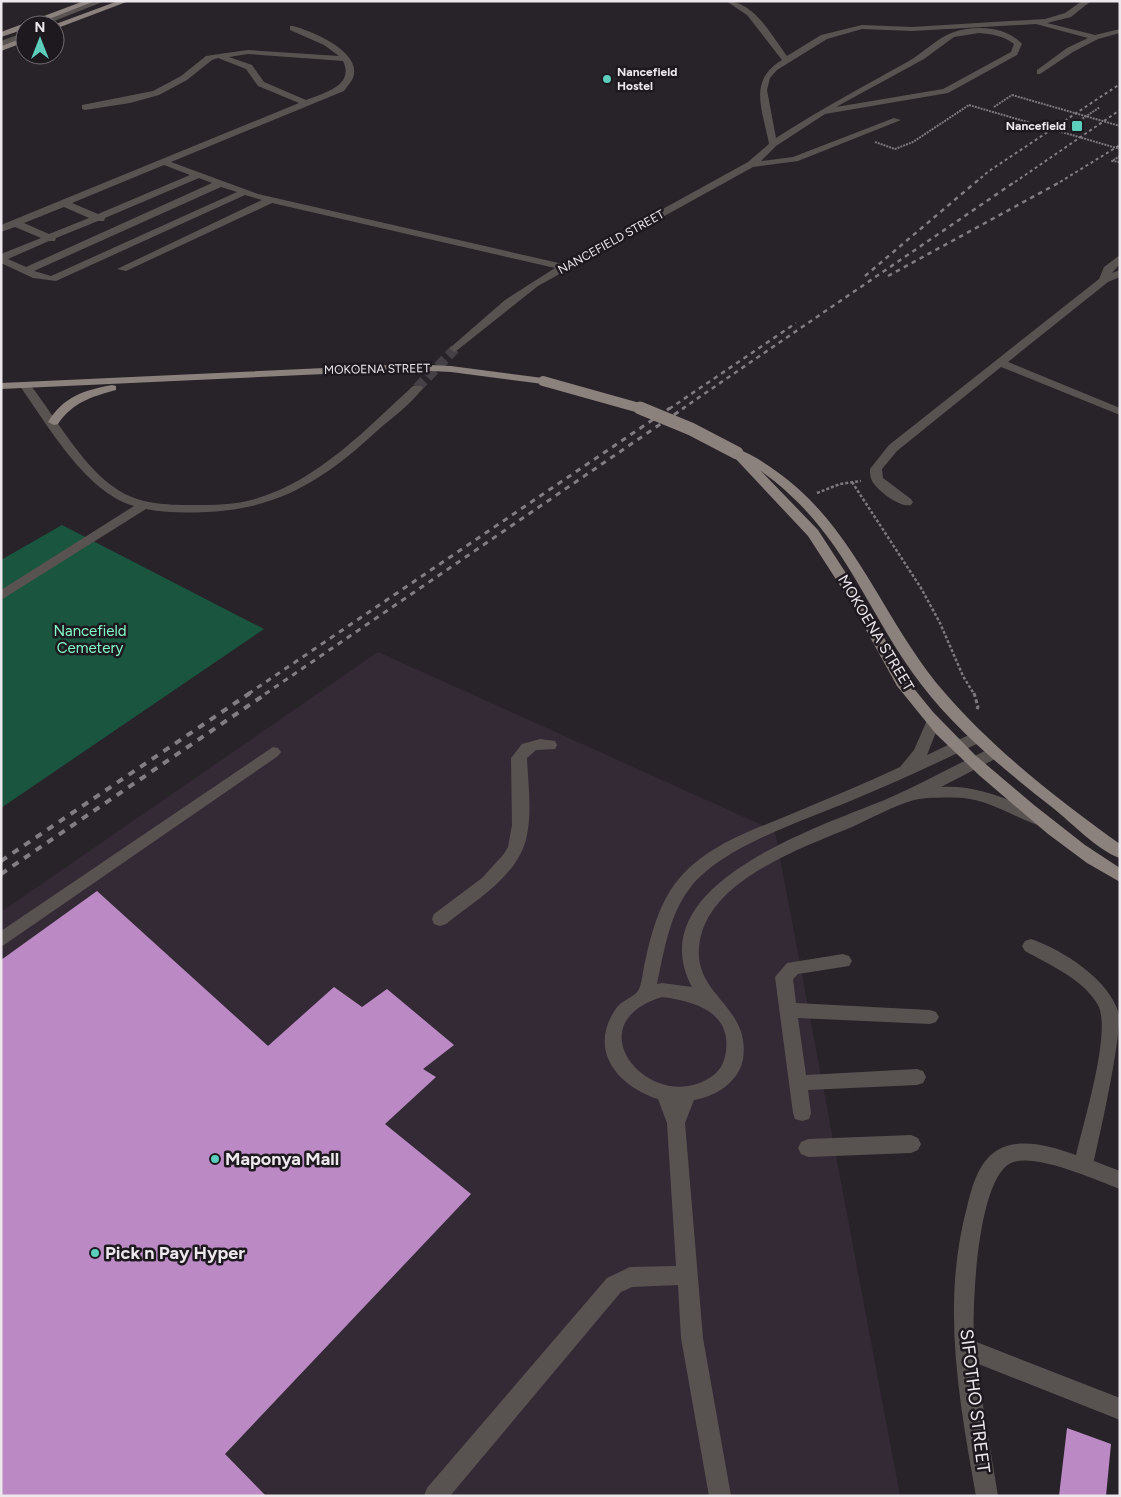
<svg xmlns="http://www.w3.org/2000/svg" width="1121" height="1497" font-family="Figtree,sans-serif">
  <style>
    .built { fill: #342a36 }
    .green { fill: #1a553f }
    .building { fill: #bb8ac5 }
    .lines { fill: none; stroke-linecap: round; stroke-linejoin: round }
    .minor-tunnel { stroke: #454046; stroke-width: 10; stroke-dasharray: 10 5; stroke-linecap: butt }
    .path-far2 { stroke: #7d787e; stroke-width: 2; stroke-dasharray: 2 1; stroke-linecap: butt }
    .path-far1 { stroke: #7d787e; stroke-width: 2.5; stroke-dasharray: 3 2; stroke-linecap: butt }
    .path { stroke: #7d787e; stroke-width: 3; stroke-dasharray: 4 2.5; stroke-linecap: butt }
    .minor { fill: #585351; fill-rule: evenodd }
    .major { fill: #8b817d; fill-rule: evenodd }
    .rail-far3 { stroke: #827d83; stroke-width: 2; stroke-dasharray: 3 3; stroke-linecap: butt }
    .rail-far2 { stroke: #827d83; stroke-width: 2.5; stroke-dasharray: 4.5 4.5; stroke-linecap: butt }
    .rail-far1 { stroke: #827d83; stroke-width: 3; stroke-dasharray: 5.5 5.5; stroke-linecap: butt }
    .rail { stroke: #827d83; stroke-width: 4; stroke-dasharray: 7 7; stroke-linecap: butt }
    .path-bridge { stroke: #7d787e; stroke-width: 2; stroke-dasharray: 2 1; stroke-linecap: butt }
    .major-bridge-far1 { stroke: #8b817d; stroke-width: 10 }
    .major-bridge { stroke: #8b817d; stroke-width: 13 }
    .poi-dot { fill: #5bcebc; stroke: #1e191f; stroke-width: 2 }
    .labels { text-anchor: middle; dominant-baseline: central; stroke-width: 5; stroke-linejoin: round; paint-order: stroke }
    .far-poi-label { font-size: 12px; font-weight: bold; fill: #ece8ec; stroke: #1e191f; text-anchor: start }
    .far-street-label { font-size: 12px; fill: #ece8ec; stroke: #1e191f }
    .park-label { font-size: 15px; fill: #83fbc9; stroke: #1e191f }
    .street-label { font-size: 15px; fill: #ece8ec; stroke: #1e191f }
    .near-poi-label { font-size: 18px; font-weight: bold; fill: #ece8ec; stroke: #1e191f; text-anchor: start }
    .near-street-label { font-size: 18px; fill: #ece8ec; stroke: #1e191f }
  </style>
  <rect width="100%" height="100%" fill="#282229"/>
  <path class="built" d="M378,652L775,831L900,1496H1V912Z"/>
  <path class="green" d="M62,525L264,629L1,808V560Z"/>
  <path class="building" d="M97,891L268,1046L334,987L362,1007L387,989L454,1045L423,1069L436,1077L385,1124L471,1194L225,1454L266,1496H1V960Z
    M1067,1428L1111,1444L1106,1496H1059Z"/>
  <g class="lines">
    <path class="minor-tunnel" d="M417,388L455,349"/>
    <path class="path-far2" d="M994,107L1012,95
      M1070,127L1100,107
      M875,142L895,149L913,142L969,105
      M1120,156L1112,161L1120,162"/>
    <path class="path-far1" d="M852,482L921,588L940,623L963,676L974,694
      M817,493L840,484L861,481"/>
    <path class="path" d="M974,693L978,707L976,711"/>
    <path class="minor" d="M94,1H105L44,25H33Z
      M726,1C754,1 772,36 787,56L821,35L862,25L912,27L1045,19L1065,13L1082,1H1091L1071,17L1047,23L1095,35L1120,29V33L1098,39L1073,52L1040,74H1037V70L1067,48L1088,38L1036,24L912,31L862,29L827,39L777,70L770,78L767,90L776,138C819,110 864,86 909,61C924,52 937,38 954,32C975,25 1006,26 1022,44L1017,55L948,93L825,114L776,146L761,161L793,157L894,118L901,120L798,161L753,167L538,286L455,352L450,349L451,347L505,300L555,268L272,203L126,271L117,269L262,200L245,195L56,281L33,278L1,263V254L41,238L15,227L1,232V225L299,103L258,86L246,69L218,58L212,60L187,80L159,95L130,103L85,110L82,109V105L153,91L181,76L206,56L219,54L248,50L339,56L324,45L290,30V26H293C312,31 363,52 353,78C351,82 347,87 344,91L171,162L258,194L563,264L748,162L769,144C763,110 747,81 782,60L747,15ZM979,33C992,34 1004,36 1014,44L1011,52L943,89L836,107L924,59L954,37ZM248,54L343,61C355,86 323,93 306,100L264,82L252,65L229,57ZM164,165L190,175L98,214L72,203ZM199,178L212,183L26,267L8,259L49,241H55L56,238L98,221H104L105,218ZM221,187L237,192L51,276L34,271ZM64,207L89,218L49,234L24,223Z
      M25,32V37L1,46V41Z
      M1120,255V264L1112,273L1120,270V277L1108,282L1008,362L1120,408V415L1001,367L897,451L882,469L883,478L911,499L913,502L911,505C900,508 878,491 872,481C870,477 870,473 870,469L889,445L1099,279L1104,267Z
      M25,382L29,383C55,416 82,467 118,490C140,504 166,505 191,505C213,505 237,505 258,498C320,479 367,428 413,386H421L423,388C411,404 393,417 378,430C326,478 280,509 207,512C187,513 166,513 146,509L1,600V590L134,506C85,492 48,425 19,385Z
      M933,717L940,722L927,755L973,733H983L985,737L983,741C941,761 899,781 855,799C806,820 722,846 690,888C669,915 664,952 657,984L662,983L692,987C637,883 823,826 889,798C923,783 955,765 989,749H999L1002,753L999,757L941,787C981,785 1010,801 1047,816L1049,820L1047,824L1041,826C1015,818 990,800 963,798C952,797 924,797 914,800C893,806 872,818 852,827C800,849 704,881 699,948C695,996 751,1007 743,1059C739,1082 715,1097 694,1100L685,1123L703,1338L731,1496H709L681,1338L678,1285L632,1287L621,1292L450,1496H424L427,1488L607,1278L630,1267L676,1266L667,1123L658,1099C618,1086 588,1051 615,1010C621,1000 633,998 638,991C642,985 643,969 645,962C650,938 657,912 670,891C697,849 745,833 789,815C826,799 864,784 900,767L914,750L928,718ZM662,997C693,1001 731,1011 726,1051C725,1059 722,1068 715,1074C656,1121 570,1025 662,997Z
      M540,739L555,741L557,745L555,749L536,750L527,758C528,783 532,810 527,835C519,876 476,900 446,924L440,926L434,924L432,919L434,914L482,878L503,855L508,847L512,825L511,758L522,744Z
      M273,747L278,748L281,752L278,756L1,947V931Z
      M1031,939C1063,950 1110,980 1119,1014C1121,1040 1101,1130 1094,1161L1120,1171V1189C1096,1180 1034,1152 1011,1163C977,1179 972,1307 974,1341L1120,1398V1420L976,1363L998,1496H976C959,1400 941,1304 967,1207C972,1187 978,1163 996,1151C1020,1136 1052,1147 1076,1155C1083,1124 1112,1031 1098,1005C1083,979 1050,965 1025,951L1022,946L1025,941Z
      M843,954L849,956L852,961L849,966L798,974L793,979L796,1003L930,1010L936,1012L939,1017L936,1022L930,1024L798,1018L806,1075L917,1069L923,1071L926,1077L923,1083L917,1085L808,1090L811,1113L809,1119L802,1121L795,1119L793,1113L775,977L787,963Z
      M911,1135L918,1138L921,1144L918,1150L911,1153L808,1157L801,1154L798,1148L801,1142L808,1139Z"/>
    <path class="major" d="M84,1H95L34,25H25V29L1,37V32Z
      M118,1H129L55,29L53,25Z
      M25,37V42L1,51V46Z
      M411,364L451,366L543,378L549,381L543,384L451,372L411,370L1,389V383Z
      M112,385L116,386V390C91,397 73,402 58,424L54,425L48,422C63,397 84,390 112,385Z
      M737,449C750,453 765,463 776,471C856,527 883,622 945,693C992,748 1061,802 1120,844V858C1098,851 1072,823 1053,808C1002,768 950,726 912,672C859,596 841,529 761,471L818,530L864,601L907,680L933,712L975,755L1034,805L1085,845L1120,868V882L1087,863L1048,834L980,776L936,734L897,686L850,601L808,536L733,456L731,453L733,450Z"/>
    <path class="rail-far3" d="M976,182L989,171L1120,84
      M1015,182L1120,110
      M1060,182L1120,145"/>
    <path class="rail-far2" d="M865,276L977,181
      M888,276L1062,181
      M669,409L796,323
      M682,409L1016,181"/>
    <path class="rail-far1" d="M248,694L670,408
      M265,694L684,408"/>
    <path class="rail" d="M1,861L250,693
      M1,874L267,693"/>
    <path class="path-bridge" d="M1012,95L1120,126
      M969,105L1120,149"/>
    <path class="major-bridge-far1" d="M543,381L643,409"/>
    <path class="major-bridge" d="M640,408L691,429L737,453"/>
  </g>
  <g class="poi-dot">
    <circle cx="607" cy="79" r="5"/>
    <rect x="1071" y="120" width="12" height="12" rx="2.5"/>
    <circle cx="215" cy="1159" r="5"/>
    <circle cx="95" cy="1253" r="5"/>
  </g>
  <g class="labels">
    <g class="far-poi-label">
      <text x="617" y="72">Nancefield<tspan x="617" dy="14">Hostel</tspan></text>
      <text x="1066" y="126" text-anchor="end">Nancefield</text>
    </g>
    <g class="far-street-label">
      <text transform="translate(611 242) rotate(-29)">NANCEFIELD STREET</text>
      <text transform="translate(377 369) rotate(-1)">MOKOENA STREET</text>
    </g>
    <g class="park-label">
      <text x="90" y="631">Nancefield<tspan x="90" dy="17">Cemetery</tspan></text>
    </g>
    <g class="street-label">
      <text transform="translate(876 633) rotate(59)">MOKOENA STREET</text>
    </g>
    <g class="near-poi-label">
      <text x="225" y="1159">Maponya Mall</text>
      <text x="105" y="1253">Pick n Pay Hyper</text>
    </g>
    <g class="near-street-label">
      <text transform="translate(975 1401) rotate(83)">SIFOTHO STREET</text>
    </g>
  </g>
  <rect width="1121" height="1497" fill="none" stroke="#ece8ec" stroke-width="5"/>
  <g transform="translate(40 40)"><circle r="24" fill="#1e191f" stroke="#706c71"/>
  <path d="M0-4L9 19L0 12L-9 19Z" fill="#5bcebc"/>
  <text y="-8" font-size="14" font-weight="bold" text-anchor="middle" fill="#ece8ec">N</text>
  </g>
</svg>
